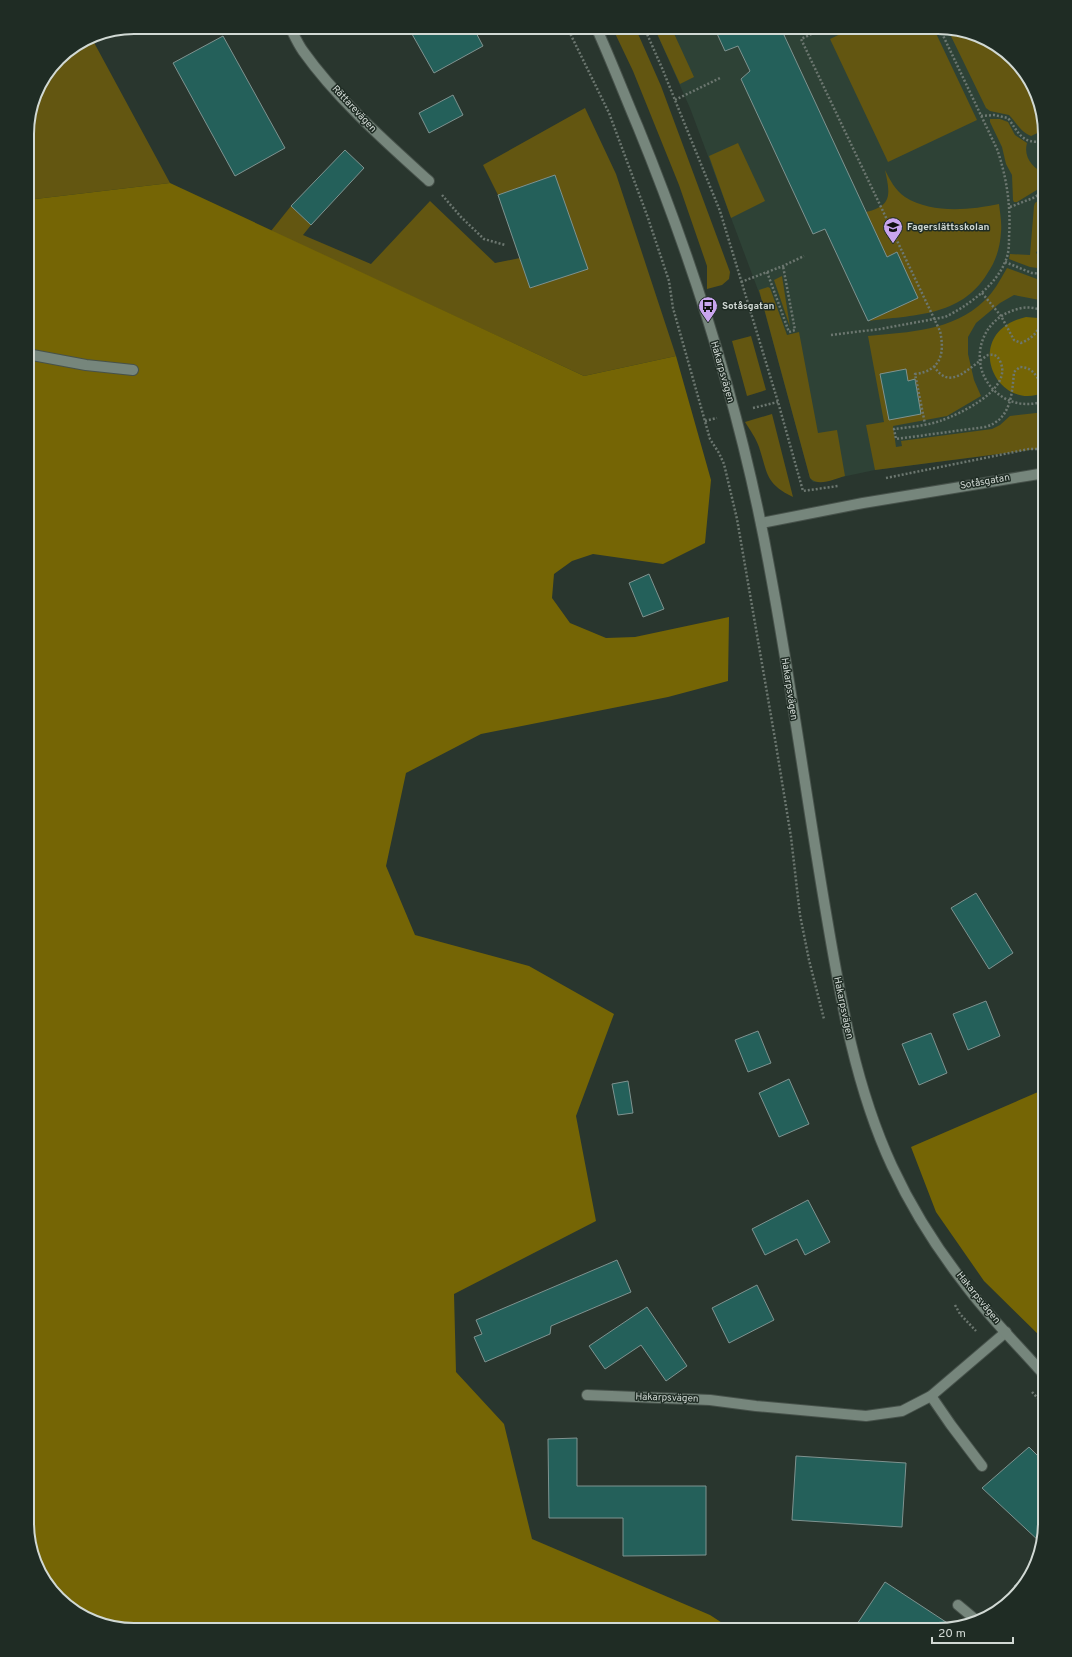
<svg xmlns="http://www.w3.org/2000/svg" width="1072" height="1657" font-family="Overpass,sans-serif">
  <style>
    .built { fill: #2e4236 }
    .green { fill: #635611 }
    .forest { fill: #756505 }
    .building { fill: #24605a; stroke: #7f9390 }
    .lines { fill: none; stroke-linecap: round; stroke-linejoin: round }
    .service-casing { stroke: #47524b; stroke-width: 12 }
    .minor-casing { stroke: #47524b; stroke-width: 12 }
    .tertiary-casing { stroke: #47524b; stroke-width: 12 }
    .path { stroke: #6c7770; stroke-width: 2.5; stroke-dasharray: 2 2; stroke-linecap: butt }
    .service { stroke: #76867c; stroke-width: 10 }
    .minor { stroke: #76867c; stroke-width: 10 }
    .tertiary { stroke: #76867c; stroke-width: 10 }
    .labels { text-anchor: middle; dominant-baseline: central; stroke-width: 3; stroke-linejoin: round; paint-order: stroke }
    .street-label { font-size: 10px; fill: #d1d9d4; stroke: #1f2c24 }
    .poi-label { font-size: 10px; font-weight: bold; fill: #d1d9d4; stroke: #1f2c24; text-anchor: start }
    .rim { fill: none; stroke: #d1d9d4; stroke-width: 2 }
  </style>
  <rect width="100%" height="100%" fill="#29362e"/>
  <path class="built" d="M654,27H944L997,45L1031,81L1045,134V448L875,470L818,482H813L810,478L761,298L690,108Z"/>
  <path class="green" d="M612,27H635L661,86L730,272L729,279L722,285L707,289V266L679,185L633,71Z
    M654,27H671L694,77L680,84Z
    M855,27H933L977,120L888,162L830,39Z
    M947,28L997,45L1031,81L1044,130L1031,136C1020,132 1017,123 1009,115L990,111L986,108Z
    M91,37L170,183L27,200V128L35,93L59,58Z
    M585,108L616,174L676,356L584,376L271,231L291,206L311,225L303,235L371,264L430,201L495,263L520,258L530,288L587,269L555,175L498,195L483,165Z
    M990,119H1000L1008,122L1015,135L1027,143C1023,157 1033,169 1045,173V185L1017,202H1014L1013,200L1012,175L1006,164L1002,147L990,122Z
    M738,143L765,201L731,218L709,156Z
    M885,170C890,180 895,190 905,197C932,214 970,210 999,204C1000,213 1002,223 1001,232C1000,248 996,261 987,274C961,317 912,315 868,321L918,298L896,252L887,257L866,212C893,206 890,193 885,170Z
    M1045,196V213L1038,240L1045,243V249H1038L1036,253L1045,259V269L1030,267L1009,259L1010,254L1030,255L1034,206L1035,203Z
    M1007,268L1037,279L1045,277V301L1014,295L1000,303L976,323L968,337V354L974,380L981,396L947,416L893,426L896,447L902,446L901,441L992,429L1000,425L1010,416L1045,412V448L875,470L866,425L884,422L868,336C909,332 953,331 984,301C994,292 1000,280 1007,268Z
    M782,276L790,327L774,280Z
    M768,287L770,288L787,335L799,332L818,433L837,430L845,476C835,479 818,487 810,478L759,290Z
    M751,336L766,390L747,396L732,341Z
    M772,414L793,497C765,483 768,474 759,447C756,438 750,430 745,422Z"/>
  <path class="forest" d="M170,183L584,376L676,356L711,480L705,543L663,564L593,554L572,561L554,574L552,598L570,623L606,638L635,637L729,617L728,681L668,697L481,734L406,773L386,866L415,935L529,966L614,1014L576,1116L596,1221L454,1294L456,1372L504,1424L532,1539L710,1615L733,1630H128L75,1612L41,1576L27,1523V200Z
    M1026,317L1038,318L1045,321V392C995,415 960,332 1026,317Z
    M1045,1089V1341L984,1281L936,1212L911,1147Z"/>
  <path class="building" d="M408,27H473L483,46L434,73Z
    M714,27H801L784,35L887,257L897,252L918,298L868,321L825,229L813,234L741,79L750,71L738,46L725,51Z
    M223,36L285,148L235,176L173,63Z
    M453,95L463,115L429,133L419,113Z
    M345,150L364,168L311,225L291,206Z
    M555,175L588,269L530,288L498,195Z
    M906,369L908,381L915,379L921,414L889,420L880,374Z
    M649,574L664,609L643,617L629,583Z
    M976,893L1013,953L989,969L951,908Z
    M986,1001L1000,1036L968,1050L953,1014Z
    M758,1031L771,1063L748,1072L735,1040Z
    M931,1033L947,1073L919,1085L902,1044Z
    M789,1079L809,1124L779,1137L759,1093Z
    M628,1081L633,1113L618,1115L612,1084Z
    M808,1200L830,1242L805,1255L797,1239L765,1255L752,1229Z
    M617,1260L631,1292L551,1326L550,1334L485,1362L474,1337L482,1334L476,1320Z
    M757,1285L774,1320L729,1343L712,1308Z
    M647,1307L687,1366L666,1381L641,1345L605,1369L589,1346Z
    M577,1438V1486H706V1555L623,1556V1518H549L548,1439Z
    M1029,1447L1045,1463V1523L1040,1542L982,1488Z
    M796,1456L906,1463L902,1527L792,1520Z
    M1031,1575L1030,1576L1017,1590L1014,1586Z
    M885,1582L952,1626L938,1630H853Z"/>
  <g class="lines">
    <defs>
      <path id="service" d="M27,354L86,365L133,370
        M931,1396L951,1425L982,1466
        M958,1605L976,1620"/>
      <path id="minor" d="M290,27C294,35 298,44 303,51C337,99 386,142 429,181
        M761,523L863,503L1045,473
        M587,1395L710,1400L756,1406L866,1416L902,1411L931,1396L1006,1332"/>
      <path id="tertiary" d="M596,27C611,60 624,94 638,127C696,269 743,420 770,571C791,683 806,795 825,907C840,995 854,1084 892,1166C911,1207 936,1247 964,1283C988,1316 1018,1345 1045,1376"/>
    </defs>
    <use href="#service" class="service-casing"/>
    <use href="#minor" class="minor-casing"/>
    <use href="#tertiary" class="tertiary-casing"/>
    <path class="path" d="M567,27L609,113L648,218L669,281L673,308L710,439L719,453L724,464L737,519L775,739L791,837L800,915L809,960L824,1019
      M644,27L662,68L720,211L778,402L803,491L838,486
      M826,27L801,39L940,331C945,353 941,371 915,374L925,424
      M675,100L720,78
      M981,116L994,115L1008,118C1019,133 1022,145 1045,141
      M442,195L461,217L484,239L505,245
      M1010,207L1033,198L1045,191
      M1045,234C1043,229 1041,223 1045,219
      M1005,262L1032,273L1045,274
      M767,272L789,332L795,330L783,266
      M741,282L783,266L804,256
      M982,293L1001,316L1014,340L1021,343C1040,335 1039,326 1045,308
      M831,335L880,329L945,317C968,306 996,285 1005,262C1009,254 1009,245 1009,237C1011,207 1007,178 997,149L939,27
      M1045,362L1043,358L1045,354
      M934,366C950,393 970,366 988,355C994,354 997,355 1000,361C1014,389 960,414 940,421C925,426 909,427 894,429L896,439L985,427C1011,420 1012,394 1014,372L1020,367C1035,367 1039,381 1045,392
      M1045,401C1030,406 1014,405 1001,396C966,372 976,319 1018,309C1027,306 1036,308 1045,311
      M753,408L778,402
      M705,421L717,418
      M886,478L1029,449H1045
      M955,1305L960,1314L976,1331
      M1032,1392L1045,1406"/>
    <use href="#service" class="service"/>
    <use href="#minor" class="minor"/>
    <use href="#tertiary" class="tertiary"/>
  </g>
  <defs>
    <symbol id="school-pin" viewBox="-11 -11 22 30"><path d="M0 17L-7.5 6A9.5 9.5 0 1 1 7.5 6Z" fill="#c9a5ee" stroke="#1f2c24"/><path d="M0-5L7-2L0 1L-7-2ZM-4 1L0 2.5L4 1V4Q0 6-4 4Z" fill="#111"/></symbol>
    <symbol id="bus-pin" viewBox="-11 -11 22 30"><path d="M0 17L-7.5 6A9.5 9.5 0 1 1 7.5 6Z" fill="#c9a5ee" stroke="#1f2c24"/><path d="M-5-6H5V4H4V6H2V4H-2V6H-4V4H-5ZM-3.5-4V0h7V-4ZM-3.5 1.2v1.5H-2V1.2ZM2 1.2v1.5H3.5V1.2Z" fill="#111"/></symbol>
  </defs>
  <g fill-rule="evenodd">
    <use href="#school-pin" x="882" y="216" width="22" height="30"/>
    <use href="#bus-pin" x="697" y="295" width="22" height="30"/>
  </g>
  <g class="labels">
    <g class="street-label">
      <text transform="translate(354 109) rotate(47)">Rättarevägen</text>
      <text transform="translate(722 372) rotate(74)">Hakarpsvägen</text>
      <text transform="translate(985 482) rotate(-10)">Sotåsgatan</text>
      <text transform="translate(789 689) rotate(81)">Hakarpsvägen</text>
      <text transform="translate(843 1008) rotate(78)">Hakarpsvägen</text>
      <text transform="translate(978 1298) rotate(51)">Hakarpsvägen</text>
      <text transform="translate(667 1398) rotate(2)">Hakarpsvägen</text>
    </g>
    <g class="poi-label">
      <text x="907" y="227">Fagerslättsskolan</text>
      <text x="722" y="306">Sotåsgatan</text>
    </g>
  </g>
  <path d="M0 0H1072V1657H0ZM134 34H938A100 100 0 0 1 1038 134V1523A100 100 0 0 1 938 1623H134A100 100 0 0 1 34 1523V134A100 100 0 0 1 134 34Z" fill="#1f2c24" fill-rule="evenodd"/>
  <path class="rim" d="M134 34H938A100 100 0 0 1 1038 134V1523A100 100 0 0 1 938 1623H134A100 100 0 0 1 34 1523V134A100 100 0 0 1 134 34Z"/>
  <path d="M932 1637v6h81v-6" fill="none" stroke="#d1d9d4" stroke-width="2"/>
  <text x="938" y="1637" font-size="12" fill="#d1d9d4" stroke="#1f2c24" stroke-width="3" paint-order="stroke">20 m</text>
</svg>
